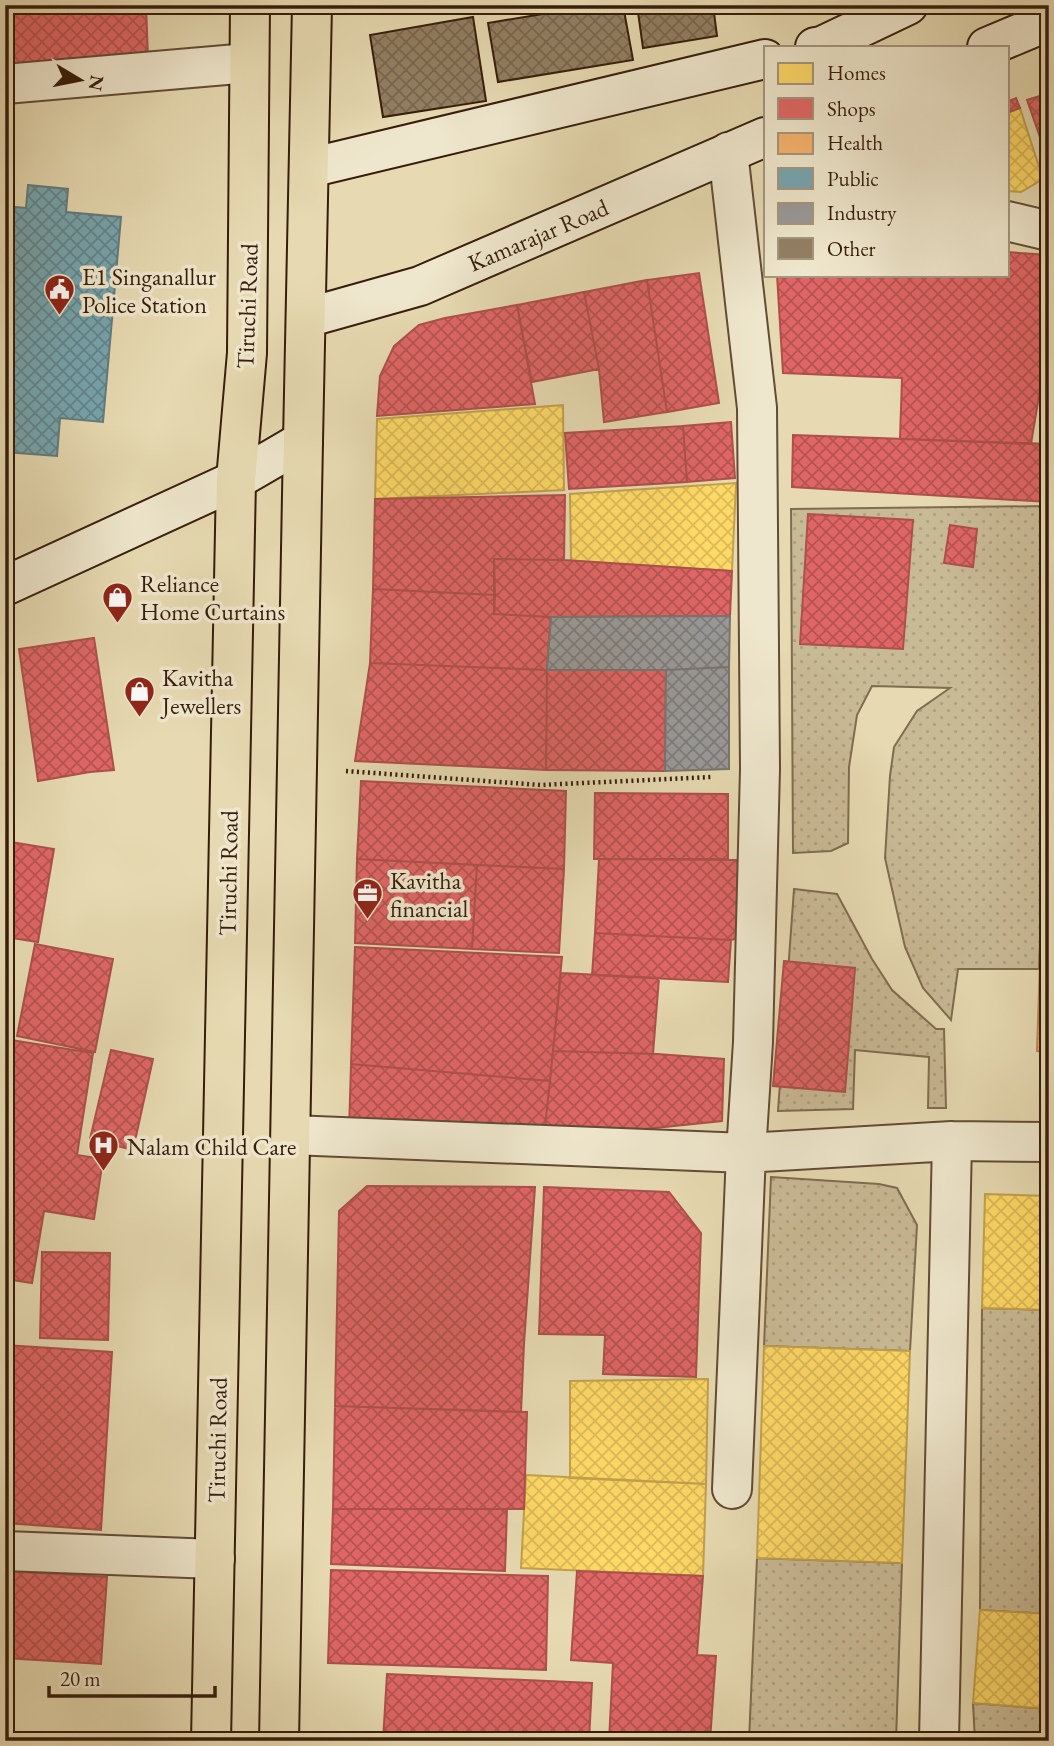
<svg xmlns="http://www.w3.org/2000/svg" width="1054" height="1746" font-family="'EB Garamond',serif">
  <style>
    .grass { fill: url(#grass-dots); stroke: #806c50; stroke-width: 2 }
    .homes { fill: url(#homes-cross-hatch); stroke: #c3a14b; stroke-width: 2 }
    .shops { fill: url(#shops-cross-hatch); stroke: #ad504b; stroke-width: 2 }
    .health { fill: url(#health-cross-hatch); stroke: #bc854e; stroke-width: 2 }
    .public { fill: url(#public-cross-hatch); stroke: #637c7e; stroke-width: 2 }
    .industry { fill: url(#industry-cross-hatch); stroke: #7b746e; stroke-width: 2 }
    .building { fill: url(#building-cross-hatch); stroke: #361d0b; stroke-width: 2 }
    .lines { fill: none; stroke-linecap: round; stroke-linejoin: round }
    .street-casing { stroke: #624c35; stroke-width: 42 }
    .secondary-casing { stroke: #361d0b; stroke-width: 42 }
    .highway-casing { stroke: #361d0b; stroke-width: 42 }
    .path { stroke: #361d0b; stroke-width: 4.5; stroke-dasharray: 2 3.5; stroke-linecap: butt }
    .street { stroke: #efe7cd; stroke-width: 38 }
    .secondary { stroke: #efe7cd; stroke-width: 38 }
    .highway { stroke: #e7dab2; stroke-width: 38 }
    .labels { text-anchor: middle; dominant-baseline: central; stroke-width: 7; stroke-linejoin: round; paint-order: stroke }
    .street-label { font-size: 24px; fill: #361d0b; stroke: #efe7cd }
    .poi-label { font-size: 24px; fill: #361d0b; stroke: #efe7cd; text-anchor: start }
  </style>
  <defs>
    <pattern id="grass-dots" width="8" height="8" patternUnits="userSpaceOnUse" patternTransform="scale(1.75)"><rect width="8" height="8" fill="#c9ba96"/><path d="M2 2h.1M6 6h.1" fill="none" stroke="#ad9f80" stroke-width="1.8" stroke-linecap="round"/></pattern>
    <pattern id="homes-cross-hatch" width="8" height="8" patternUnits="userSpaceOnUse" patternTransform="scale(1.75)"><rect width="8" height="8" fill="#ffd966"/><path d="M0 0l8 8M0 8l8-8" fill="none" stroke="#dbba57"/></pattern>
    <pattern id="shops-cross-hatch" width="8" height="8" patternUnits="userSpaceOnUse" patternTransform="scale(1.75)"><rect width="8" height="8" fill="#e06666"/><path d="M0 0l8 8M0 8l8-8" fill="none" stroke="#b65352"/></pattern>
    <pattern id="health-cross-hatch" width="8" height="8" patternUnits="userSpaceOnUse" patternTransform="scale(1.75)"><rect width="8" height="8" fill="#f6b26b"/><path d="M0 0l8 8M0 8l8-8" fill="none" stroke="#d4995b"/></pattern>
    <pattern id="public-cross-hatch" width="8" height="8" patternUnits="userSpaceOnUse" patternTransform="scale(1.75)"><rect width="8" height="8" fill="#76a5af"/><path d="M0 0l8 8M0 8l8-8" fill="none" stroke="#62868d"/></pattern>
    <pattern id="industry-cross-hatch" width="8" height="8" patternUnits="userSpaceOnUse" patternTransform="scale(1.75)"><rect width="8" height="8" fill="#999"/><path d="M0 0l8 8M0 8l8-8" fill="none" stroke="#7e7c7b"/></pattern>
    <pattern id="building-cross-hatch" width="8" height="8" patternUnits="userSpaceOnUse" patternTransform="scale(1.75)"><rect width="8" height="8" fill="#927f62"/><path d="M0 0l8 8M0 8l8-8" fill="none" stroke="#78674f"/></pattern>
  </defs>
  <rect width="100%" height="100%" fill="#e7dab2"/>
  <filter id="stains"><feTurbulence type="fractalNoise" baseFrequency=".00286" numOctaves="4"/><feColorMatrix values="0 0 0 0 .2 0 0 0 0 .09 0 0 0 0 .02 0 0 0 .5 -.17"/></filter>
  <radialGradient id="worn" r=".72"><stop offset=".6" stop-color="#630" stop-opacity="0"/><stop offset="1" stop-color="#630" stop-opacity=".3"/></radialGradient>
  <path class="grass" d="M1049,506V690L1046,691L1047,752L1039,969H958L951,1020L923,988L905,947L885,858L890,776L894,747L917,711L950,688L872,686L857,715L849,767L848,843L831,851L793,853L791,509Z
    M794,889L837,894L872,959L892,990L936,1029H944L946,1108H928L929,1057L855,1050L853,1109L778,1111Z
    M771,1177L879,1184L897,1188L917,1225L910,1351L764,1346Z
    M982,1308L1049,1310V1614L980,1610Z
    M757,1558L902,1563L896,1741H749Z
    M973,1703L1049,1709V1741H975Z"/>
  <path class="homes" d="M1020,108L1043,179L1021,192L1007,191V113Z
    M563,405L564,490L375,499L377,419Z
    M736,483L732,571L571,561L570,494Z
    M985,1194L1049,1196V1310L982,1308Z
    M764,1346L910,1351L902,1563L757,1558Z
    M708,1379L706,1484L570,1478V1381Z
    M526,1475L706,1484L703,1576L521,1568Z
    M980,1610L1049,1614V1709L973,1703Z"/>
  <path class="shops" d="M5,5H146L148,57L5,66Z
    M1049,93V163L1027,100Z
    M1016,98L1020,108L1007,113V102Z
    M1007,252L1049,255V336L1031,444L900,439L902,378L783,373L777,275H1007Z
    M699,273L719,403L667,412L647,280Z
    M647,280L667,412L604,422L599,369L584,292Z
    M584,292L599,369L532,382L517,305Z
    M517,305L535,404L377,416L380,376L394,346L419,325L445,318Z
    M731,422L735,478L687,482L683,426Z
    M683,426L687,482L569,489L565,433Z
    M793,435L1049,444V502L792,487Z
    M565,495L564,560L494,559L495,595L373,589L375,499Z
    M808,514L913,520L903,649L800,644Z
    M950,525L977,529L973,567L944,563Z
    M494,559L564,560L732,571L730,616L551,617L494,614Z
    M373,589L495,595L494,614L551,617L547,670L370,663Z
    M94,638L114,770L90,772L38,781L19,649Z
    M5,641H10L9,739H5Z
    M370,663L547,670L546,770L355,761Z
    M547,670H666L665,771L546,770Z
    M361,781L566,791L564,869L357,859Z
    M595,793L728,794V859H594Z
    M5,841L54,849L38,942L5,937Z
    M357,859L477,865L472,949L355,943Z
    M599,859L740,860L739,938L731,940L595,933Z
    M477,865L564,869L559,953L472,949Z
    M595,933L731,940L728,982L592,975Z
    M5,941L11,942L5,977Z
    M35,944L113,959L95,1052L17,1036Z
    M355,947L562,957L550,1081L351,1064Z
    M784,961L855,968L845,1092L773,1086Z
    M561,973L659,978L653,1054L553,1051Z
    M5,1039L93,1053L77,1155L103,1159L94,1219L44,1211L32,1283L5,1279Z
    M111,1050L153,1059L133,1150L90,1139Z
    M553,1051L657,1054L724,1059L722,1121L645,1129L545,1127Z
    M351,1064L550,1081L545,1127L349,1131Z
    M367,1186L535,1187L524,1344L521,1412L335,1406L339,1211Z
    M544,1187L669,1192L701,1233L696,1377L603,1374L605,1335L539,1334Z
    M42,1252L110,1253L108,1340L40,1338Z
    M5,1345L112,1352L101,1530L5,1523Z
    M335,1406L527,1412L524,1509H333Z
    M333,1509H507L505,1571L331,1564Z
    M331,1570L548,1576L546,1670L328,1663Z
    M5,1571L107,1577L101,1664L5,1658Z
    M577,1571L703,1576L697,1655L716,1656L710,1741H609L613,1663L571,1660Z
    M387,1674L592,1683L589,1741H383Z"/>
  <path class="health" d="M1047,752L1049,753V1052L1037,1051Z"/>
  <path class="public" d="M28,185L68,189L66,212L121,217L103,422L60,418L57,456L5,452V206L26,208Z"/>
  <path class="industry" d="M730,616L729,667L666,670H547L551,617Z
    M729,667V769L665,771L666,670Z"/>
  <path class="building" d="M597,5H623L633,60L498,82L488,23Z
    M637,5H713L717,36L643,48Z
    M473,17L486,101L383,117L370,35Z"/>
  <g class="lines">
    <defs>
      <path id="street" d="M5,84L249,63
        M728,152L757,408L760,769L753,1042L746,1153L732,1489
        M1007,221L1049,231
        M291,1135L746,1153L952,1141L1049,1142
        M5,1551L215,1559
        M939,1741L952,1141"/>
      <path id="secondary" d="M815,47L822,46L908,5
        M987,47L1049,21
        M309,168L765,59
        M306,318L420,286L765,137
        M5,586L236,480L303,441"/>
      <path id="highway" d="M211,1741L236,480L247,353L250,5
        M279,1741L303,441L312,5"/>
    </defs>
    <use href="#street" class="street-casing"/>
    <use href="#secondary" class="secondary-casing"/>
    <use href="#highway" class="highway-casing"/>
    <path class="path" d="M346,771L541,785L711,777"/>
    <use href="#street" class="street"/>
    <use href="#secondary" class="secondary"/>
    <use href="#highway" class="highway"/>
  </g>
  <defs>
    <symbol id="civic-pin" viewBox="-11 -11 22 30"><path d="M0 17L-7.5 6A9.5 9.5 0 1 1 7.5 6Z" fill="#8f2418" stroke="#efe7cd"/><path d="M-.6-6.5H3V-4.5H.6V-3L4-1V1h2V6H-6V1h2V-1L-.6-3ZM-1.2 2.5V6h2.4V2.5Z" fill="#fff"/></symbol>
    <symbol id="shop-pin" viewBox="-11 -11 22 30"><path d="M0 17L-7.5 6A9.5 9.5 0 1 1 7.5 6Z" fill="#8f2418" stroke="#efe7cd"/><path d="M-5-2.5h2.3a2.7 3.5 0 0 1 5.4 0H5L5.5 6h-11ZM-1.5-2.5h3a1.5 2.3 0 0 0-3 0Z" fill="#fff"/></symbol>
    <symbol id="office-pin" viewBox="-11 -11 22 30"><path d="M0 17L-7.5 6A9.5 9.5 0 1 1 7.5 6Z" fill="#8f2418" stroke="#efe7cd"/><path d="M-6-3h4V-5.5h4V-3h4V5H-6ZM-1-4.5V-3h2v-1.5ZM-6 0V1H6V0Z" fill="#fff"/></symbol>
    <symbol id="hospital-pin" viewBox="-11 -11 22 30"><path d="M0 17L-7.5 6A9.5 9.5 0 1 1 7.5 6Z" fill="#8f2418" stroke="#efe7cd"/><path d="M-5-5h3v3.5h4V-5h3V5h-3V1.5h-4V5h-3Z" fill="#fff"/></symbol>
  </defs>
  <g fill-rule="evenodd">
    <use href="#civic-pin" x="42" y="272" width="35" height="47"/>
    <use href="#shop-pin" x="100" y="580" width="35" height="47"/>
    <use href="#shop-pin" x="122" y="674" width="35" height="47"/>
    <use href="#office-pin" x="350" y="876" width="35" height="47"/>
    <use href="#hospital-pin" x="86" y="1128" width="35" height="47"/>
  </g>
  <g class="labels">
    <g class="street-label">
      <text transform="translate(538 235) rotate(-23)">Kamarajar Road</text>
      <text transform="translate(247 306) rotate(-88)">Tiruchi Road</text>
      <text transform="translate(228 873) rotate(-89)">Tiruchi Road</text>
      <text transform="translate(217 1440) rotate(-89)">Tiruchi Road</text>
    </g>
    <g class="poi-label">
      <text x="82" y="276">E1 Singanallur<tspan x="82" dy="28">Police Station</tspan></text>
      <text x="140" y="583">Reliance<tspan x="140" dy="28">Home Curtains</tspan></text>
      <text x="162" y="677">Kavitha<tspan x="162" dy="28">Jewellers</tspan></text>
      <text x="390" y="880">Kavitha<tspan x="390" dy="28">financial</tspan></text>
      <text x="127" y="1146">Nalam Child Care</text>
    </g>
  </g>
  <rect width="1054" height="1746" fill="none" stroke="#e7dab2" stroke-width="28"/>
  <rect x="7" y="7" width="1040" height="1732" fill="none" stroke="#361d0b" stroke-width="3.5"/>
  <rect x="14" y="14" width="1026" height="1718" fill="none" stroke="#361d0b" stroke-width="2"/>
  <rect x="764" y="46" width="245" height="231" fill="#efe7cd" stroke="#a5967f" stroke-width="2"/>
  <rect x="778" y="63" width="35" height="21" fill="#ffd966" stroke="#a5967f" stroke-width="2"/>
  <text x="827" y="80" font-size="21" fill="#361d0b">Homes</text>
  <rect x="778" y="98" width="35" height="21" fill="#e06666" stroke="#a5967f" stroke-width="2"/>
  <text x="827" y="116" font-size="21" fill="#361d0b">Shops</text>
  <rect x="778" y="133" width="35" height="21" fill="#f6b26b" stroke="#a5967f" stroke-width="2"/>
  <text x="827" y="150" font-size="21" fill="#361d0b">Health</text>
  <rect x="778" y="168" width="35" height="21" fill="#76a5af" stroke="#a5967f" stroke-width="2"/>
  <text x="827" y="186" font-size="21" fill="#361d0b">Public</text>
  <rect x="778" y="203" width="35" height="21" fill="#999999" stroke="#a5967f" stroke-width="2"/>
  <text x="827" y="220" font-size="21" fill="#361d0b">Industry</text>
  <rect x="778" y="238" width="35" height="21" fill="#927f62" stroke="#a5967f" stroke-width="2"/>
  <text x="827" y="256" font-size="21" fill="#361d0b">Other</text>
  <g transform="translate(80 80) rotate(100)" stroke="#efe7cd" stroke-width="5" paint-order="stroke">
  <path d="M0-5L12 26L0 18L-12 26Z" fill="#361d0b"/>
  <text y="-10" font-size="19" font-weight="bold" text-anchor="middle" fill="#361d0b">N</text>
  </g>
  <path d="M49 1686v10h166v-10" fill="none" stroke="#361d0b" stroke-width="3.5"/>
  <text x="60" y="1686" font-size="21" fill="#361d0b" stroke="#efe7cd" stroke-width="5" paint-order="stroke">20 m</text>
  <rect width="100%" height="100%" filter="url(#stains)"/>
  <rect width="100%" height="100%" fill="url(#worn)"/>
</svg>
